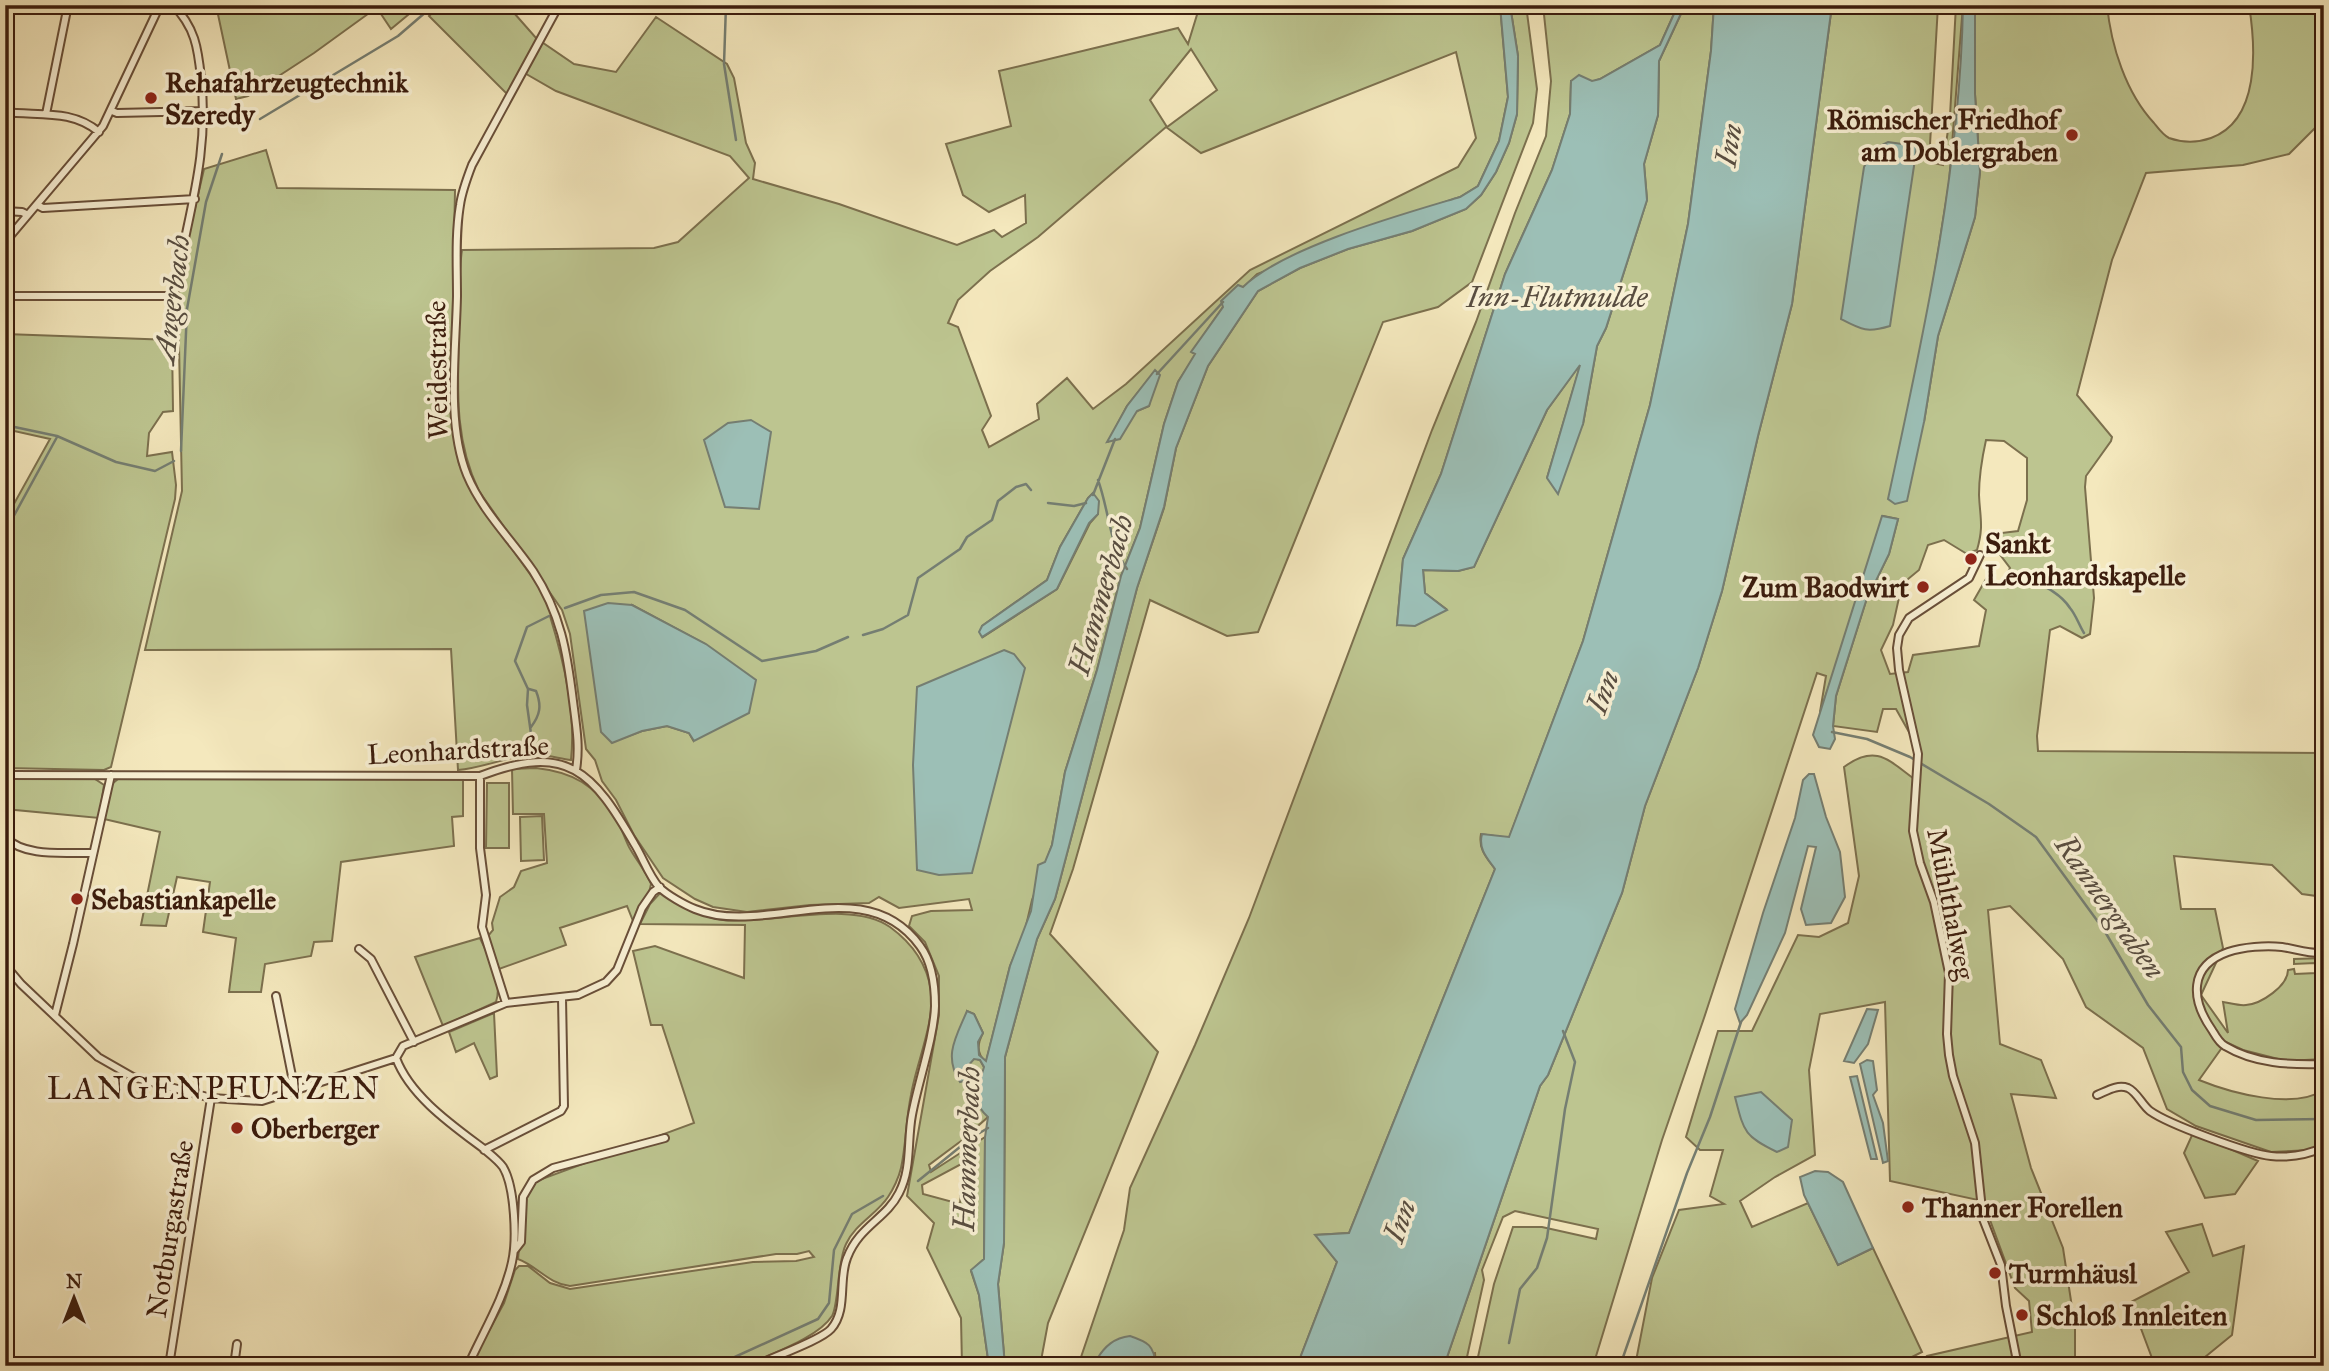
<svg xmlns="http://www.w3.org/2000/svg" width="2329" height="1371" font-family="'IM FELL Great Primer',serif">
  <style>
    .green { fill: #bdc590; stroke: #7c704e; stroke-width: 2; fill-rule: evenodd }
    .water { fill: #9cbfb6; stroke: #757e72; stroke-width: 2 }
    .lines { fill: none; stroke-linecap: round; stroke-linejoin: round }
    .stream { stroke: #757e72; stroke-width: 2.5 }
    .street-casing { stroke: #694f39; stroke-width: 10 }
    .street { stroke: #f8f0d4; stroke-width: 6 }
    .poi-dot { fill: #8f2418; stroke: #f8f0d4; stroke-width: 2.5 }
    .labels { text-anchor: middle; dominant-baseline: central; stroke-width: 7; stroke-linejoin: round; paint-order: stroke }
    .poi-label { font-size: 28px; font-weight: bold; fill: #3b1c0d; stroke: #f8f0d4; text-anchor: start }
    .street-label { font-size: 28px; fill: #3b1c0d; stroke: #f8f0d4 }
    .water-label { font-size: 30px; font-style: italic; fill: #584d40; stroke: #f8f0d4 }
    .quarter-label { font-size: 32px; letter-spacing: 2px; fill: #3b1c0d; stroke: #f8f0d4 }
  </style>
  <rect width="100%" height="100%" fill="#f4e8bd"/>
  <filter id="stains"><feTurbulence type="fractalNoise" baseFrequency=".00286" numOctaves="4"/><feColorMatrix values="0 0 0 0 .2 0 0 0 0 .09 0 0 0 0 .02 0 0 0 .5 -.17"/></filter>
  <radialGradient id="worn" r=".72"><stop offset=".6" stop-color="#630" stop-opacity="0"/><stop offset="1" stop-color="#630" stop-opacity=".3"/></radialGradient>
  <path class="green" d="M216,5H369L372,11L314,53L248,96L236,99Z
    M375,5H420L391,29Z
    M440,5H507L536,38L574,64L616,72L656,17L727,64L734,78L746,143L755,163L753,179L839,204L957,245L994,230L1002,237L1026,223L1025,195L989,212L963,195L946,144L1011,126L999,71L1178,28L1188,44L1200,5H1500L1508,97L1499,141L1478,186L1460,197L1436,205L1257,274L1223,307L1192,352L1196,354L1178,382L1164,424L1140,528L1121,576L1097,670L1065,772L1052,845L1032,900L1025,930L1010,966L986,1062C976,1054 977,1044 983,1033L974,1014L967,1011L964,1081L966,1068L974,1058L980,1060L984,1067L988,1117L961,1141L929,1165L931,1172L985,1137L984,1259L971,1271L979,1295L989,1366H962L961,1318L927,1248L934,1223L907,1196L939,1015V976L925,942L909,926L912,916L931,911L972,910L969,899L899,908L879,897L869,903L810,905L747,912L713,907L695,899L663,878L634,835L616,800L602,781L595,760L586,749L570,634L562,610L479,491C453,438 458,384 459,326C460,301 458,275 462,250L654,248L678,242L749,178L730,156L556,91L521,71L507,94L429,16ZM1191,49L1217,90L1167,127L1150,100ZM1456,52L1476,138L1458,167L1250,270L1126,384L1093,409L1067,378L1037,404L1039,419L989,447L982,430L991,416L958,327L948,323L958,300L990,271L1038,237L1166,127L1201,153ZM1155,371L1149,406L1137,411L1108,442L1127,406ZM1093,493L1098,514L1090,523L1057,589L983,637L982,626L1047,580L1060,547L1088,498ZM632,605L705,644L693,740L689,733L667,726L642,731L612,742ZM963,1163L960,1204L923,1194L922,1185Z
    M1510,5H1526L1537,89L1533,123L1472,282L1438,307L1383,322L1258,632L1227,636L1150,600L1073,869L1050,934L1158,1052L1048,1323L1040,1366H1005L998,1284L1004,1243L1005,1057L1037,939L1055,899L1137,588L1164,508L1176,448L1208,366L1258,291L1300,268L1348,249L1412,231L1466,209L1481,195L1496,172L1509,143L1517,114L1518,56Z
    M1543,5H1678L1660,45L1600,79L1592,82L1571,81L1570,114L1552,170L1505,274L1441,474L1403,559L1397,625L1446,609L1425,593L1423,570L1458,571L1474,567L1547,410L1581,363L1547,478L1583,424L1597,346L1606,328L1647,200L1644,164L1658,115L1659,61L1685,5H1714L1711,51L1688,224L1650,405L1583,641L1509,838L1481,834C1478,849 1487,858 1495,869L1349,1233L1316,1235L1337,1262L1297,1366H1156L1155,1353L1097,1359L1099,1366H1078L1124,1230L1130,1188L1195,1045L1249,918L1432,430L1476,322L1515,213L1546,136L1551,81Z
    M1832,5H1938L1929,162L1943,165L1950,116L1956,5H1963L1949,183L1930,302L1924,422L1938,336L1975,217L1980,172L1975,94V5H2107C2111,46 2126,93 2154,123C2158,128 2163,135 2169,138C2183,143 2197,143 2211,138C2260,120 2256,49 2249,5H2324V119L2289,154L2243,165L2146,173L2112,260L2077,395L2112,437L2111,441L2086,476L2085,487L2094,598L2090,634L2082,638L2060,626L2050,630L2037,736L2038,751L2324,753V897L2302,894L2272,865L2174,856L2181,909H2215L2223,948L2201,995L2228,1033L2223,1002C2230,1003 2239,1006 2246,1005C2261,1004 2288,986 2288,970L2294,969L2295,974L2316,973L2315,963L2294,964V959L2324,958V1059L2286,1061L2243,1050L2226,1042L2199,1080C2231,1093 2293,1110 2324,1090V1141L2311,1150L2271,1152L2196,1126L2167,1109L2143,1048L2086,1007L2063,959L2010,906L1988,910L2000,1044L2041,1060L2056,1098L2011,1094L2031,1168L2063,1248L2075,1327V1366H1924L1922,1361L1927,1356L2032,1332L2029,1301L2015,1288L1983,1201L1890,1181L1885,1002L1820,1014L1809,1070L1815,1155L1775,1177L1740,1201L1752,1227L1808,1203L1838,1265L1873,1248L1922,1352L1894,1366H1635L1652,1278L1679,1210L1724,1204L1710,1196L1723,1150H1700L1686,1137L1718,1031H1752L1798,935L1819,937L1848,923L1859,876L1844,767C1877,743 1889,761 1917,781L1914,741L1896,709H1883L1877,732L1833,726L1836,696L1866,601L1889,554L1898,519L1883,516L1848,631L1820,712L1826,676L1817,673L1704,1018L1662,1140L1593,1366H1476L1494,1284L1513,1227H1542L1596,1239L1598,1229L1515,1211L1503,1217L1482,1270L1484,1280L1465,1366H1444L1540,1086L1548,1075L1622,893L1645,806L1698,668L1722,591L1758,436L1792,304ZM1986,440L2004,441L2027,458V500L2018,531L1993,534L1995,548L2010,568L2002,586L1986,579L1974,600L1986,610L1979,646L1913,655L1908,672L1890,674L1881,650L1893,625L1902,584L1919,570L1928,545L1944,540L1967,554L1977,550C1984,526 1980,518 1979,495C1979,477 1982,458 1986,440Z
    M266,150L277,188L455,190L451,412L459,464L478,502L545,595L555,615L550,616C564,662 576,713 571,760C561,759 549,755 539,755C512,754 485,768 458,770L451,649L145,650L182,491L178,296L183,260L204,169Z
    M5,334L172,340L173,411L163,412L149,433L147,456L172,452L176,485L175,499L111,767L104,770L5,768V520L50,439L5,429Z
    M536,768C573,772 595,785 615,817C621,826 624,837 629,847C636,860 646,871 651,884L649,893L633,921L627,906L560,928L566,945L499,969L488,936L493,930L492,923L500,897L514,887L521,871L547,863L544,814H513L512,769Z
    M5,779H95L104,785L99,818L5,809Z
    M118,779H463V816L452,817L454,846L341,862L332,941L314,942L311,956L265,964L261,992H229L236,938L203,932L210,882L177,877L166,926L141,925L160,832L104,819L112,784Z
    M487,783H509V848H486Z
    M542,816L544,860L521,861L520,817Z
    M661,892C679,905 700,917 723,920C769,925 851,899 890,927C912,943 927,963 931,991C935,1022 916,1064 911,1095C906,1118 906,1146 901,1168C899,1177 893,1190 888,1197C877,1214 855,1224 846,1244C837,1262 839,1304 832,1316C818,1338 770,1354 746,1366L737,1362L730,1366H470L504,1303L515,1270L519,1266H528L550,1283L570,1289L753,1262L796,1261L814,1257L809,1251L797,1254H776L570,1286C549,1284 537,1266 518,1259L524,1196L531,1183L694,1123L662,1025H651L633,951L655,946L744,978L745,925L640,924L650,904Z
    M480,938C489,958 503,981 496,1002L443,1026L415,957Z
    M494,1013L497,1076L490,1079L474,1043L456,1052L449,1032Z
    M2193,1133L2258,1161L2235,1194L2205,1198L2184,1153Z
    M2202,1224L2213,1256L2244,1246L2232,1335L2194,1366H2155L2131,1302L2189,1272L2166,1232Z"/>
  <path class="water" d="M1500,5H1510L1518,56L1517,114L1509,143L1496,172L1481,195L1466,209L1412,231L1348,249L1300,268L1258,291L1208,366L1176,448L1164,507L1137,588L1055,899L1037,939L1005,1057L1004,1243L998,1284L1005,1366H989L979,1295L971,1270L984,1259L985,1137L988,1117C969,1100 978,1088 984,1067L980,1060L974,1059L966,1068L964,1081L960,1082C943,1056 956,1037 967,1011L974,1014L983,1033L978,1042L979,1055L986,1061L1010,966L1031,911L1038,865L1045,862L1052,845L1065,772L1097,670L1121,576L1140,528L1164,424L1178,382L1195,354L1191,352L1223,307L1221,301L1238,285L1243,287C1284,247 1403,214 1460,197L1478,186L1499,141L1508,97Z
    M1678,5H1685L1659,61L1658,115L1644,164L1647,200L1606,328L1597,346L1583,424L1558,494L1547,478L1580,365L1547,410L1474,567L1458,571L1423,570L1425,593L1447,610L1415,626L1397,625L1403,559L1441,474L1505,274L1552,170L1570,114L1571,81L1579,75L1592,81L1600,79L1660,45Z
    M1714,5H1832L1792,304L1758,436L1722,591L1698,668L1645,806L1622,893L1548,1075L1540,1086L1444,1366H1297L1337,1262L1315,1235L1349,1233L1495,869C1487,858 1478,849 1482,834L1509,837L1583,641L1650,405L1688,224L1711,51Z
    M1963,5H1975V94L1980,172L1975,217L1938,336L1924,422L1907,501L1895,504L1888,499C1923,336 1960,173 1963,5Z
    M1888,142L1917,146L1890,326C1867,333 1862,330 1841,319L1864,167L1874,149Z
    M1155,370L1160,375L1149,406L1137,411L1120,439L1107,442L1127,406Z
    M751,420L771,432L759,509L725,507L704,440L728,423Z
    M1093,493L1099,501L1098,514L1089,523L1057,589L982,637L979,632L982,626L1047,580L1060,547L1088,498Z
    M1882,516L1898,519L1889,554L1866,601L1836,696L1833,726L1835,739L1830,749L1819,747L1813,735Z
    M608,603L632,605L706,644L756,680L749,713L694,741L689,733L667,726L642,731L612,743L601,732L584,611Z
    M1004,650L1014,654L1025,668L972,873L939,875L917,870L913,765L917,687Z
    M1809,774H1814L1826,817L1840,852L1845,897L1831,923L1806,925L1801,909L1816,847L1808,846L1785,933L1747,1015L1740,1023L1735,1009L1763,913L1795,818L1803,780Z
    M1867,1009L1878,1010L1868,1044L1854,1063L1844,1061Z
    M1867,1060L1873,1061L1877,1090L1873,1095L1883,1123L1888,1161L1883,1163L1860,1064Z
    M1857,1076L1877,1159H1871L1850,1077Z
    M1761,1092L1792,1120L1788,1147L1777,1152C1744,1136 1744,1132 1735,1097Z
    M1815,1171L1828,1172L1843,1182L1873,1248L1838,1265L1804,1195L1800,1177Z
    M1130,1336C1148,1342 1154,1345 1156,1366H1099L1097,1359C1105,1346 1114,1338 1130,1336Z"/>
  <g class="lines">
    <path class="stream" d="M726,5L724,64L736,140
      M260,119L398,36L434,5
      M1157,374L1223,302
      M5,425L57,436L116,462L155,471L174,461
      M181,451L187,309L206,202L222,154
      M1098,480C1109,510 1109,543 1127,569
      M1093,495L1115,439
      M1048,503L1074,506L1086,503
      M5,532L57,437
      M1992,586L2006,581L2014,571C2033,583 2057,588 2070,608C2076,615 2079,625 2084,633
      M565,608L601,595L634,592L685,610L762,661L816,651L848,637
      M863,635L883,629L908,615L918,578L960,549L967,537L992,520L998,501L1016,487L1026,484L1031,490
      M529,689L536,691C542,706 540,715 531,727
      M1832,732L1867,739L1910,757L1989,804L2036,837L2104,930L2148,1005L2181,1047L2183,1072L2192,1090L2210,1106L2256,1120L2324,1119
      M533,748L527,705L528,689L515,661L527,627L549,616
      M918,1181L971,1138L988,1128
      M1509,1343L1520,1289L1537,1268L1547,1238L1565,1109L1575,1062L1563,1031
      M715,1366L818,1319L829,1303L834,1250L852,1214L883,1196
      M1620,1366L1687,1173L1710,1117L1741,1022"/>
    <defs>
      <path id="street" d="M559,5L472,165C467,178 462,191 460,205C455,235 457,266 457,296C456,351 446,423 467,475C482,511 511,539 533,571C561,614 567,652 573,701C576,725 580,746 576,770
        M112,111L117,113L205,111
        M5,112C39,116 72,109 99,132
        M46,114L68,5
        M37,205L43,208L195,199
        M5,211L22,212L28,215
        M5,242L103,126L160,5
        M5,296H174C186,218 210,159 201,78C198,48 195,27 173,5
        M1980,555L1969,578L1909,618L1899,635L1897,648L1899,670L1918,754L1913,831L1920,863L1934,902L1949,973L1947,1034L1949,1055L1953,1076L1975,1143L1983,1219L2001,1265L2006,1306L2018,1366
        M5,775L480,776C568,742 593,772 635,845C643,858 649,876 659,887C667,895 685,905 695,909C765,938 864,869 920,946C932,962 935,987 935,1006C934,1038 918,1082 912,1115C907,1141 912,1168 899,1193C886,1219 859,1226 847,1258C838,1280 848,1310 831,1329C820,1341 772,1357 755,1366
        M480,776V848L486,895L482,927L506,1003
        M5,837C25,858 66,852 92,853
        M359,949L371,959L414,1042
        M2324,953C2308,954 2296,949 2282,947C2266,945 2243,947 2228,952C2188,966 2191,1000 2212,1030C2215,1035 2219,1043 2225,1046C2255,1064 2290,1065 2324,1064
        M5,965L21,984L98,1057L133,1077L211,1098L262,1101L396,1058
        M276,996L295,1091
        M55,1015L73,944L111,775
        M396,1058C410,1096 452,1125 484,1149C490,1154 499,1161 503,1167C515,1187 517,1240 512,1262C504,1299 483,1332 468,1366
        M396,1058L403,1046L506,1003L578,995L606,982L617,970L642,908L653,892L660,887
        M2097,1095C2107,1091 2117,1084 2128,1088C2137,1092 2142,1105 2150,1111C2168,1124 2249,1154 2271,1156C2290,1158 2307,1155 2324,1147
        M484,1150L561,1111L564,1106L562,998
        M514,1251L521,1242L523,1197L533,1180L553,1168L665,1138
        M169,1366L211,1098
        M234,1366L237,1344"/>
    </defs>
    <use href="#street" class="street-casing"/>
    <use href="#street" class="street"/>
  </g>
  <g class="poi-dot">
    <circle cx="151" cy="98" r="7"/>
    <circle cx="2072" cy="135" r="7"/>
    <circle cx="1971" cy="559" r="7"/>
    <circle cx="1923" cy="587" r="7"/>
    <circle cx="77" cy="899" r="7"/>
    <circle cx="237" cy="1128" r="7"/>
    <circle cx="1908" cy="1207" r="7"/>
    <circle cx="1995" cy="1273" r="7"/>
    <circle cx="2022" cy="1315" r="7"/>
  </g>
  <g class="labels">
    <g class="poi-label">
      <text x="165" y="82">Rehafahrzeugtechnik<tspan x="165" dy="32">Szeredy</tspan></text>
      <text x="2058" y="119" text-anchor="end">Römischer Friedhof<tspan x="2058" dy="32">am Doblergraben</tspan></text>
      <text x="1985" y="543">Sankt<tspan x="1985" dy="32">Leonhardskapelle</tspan></text>
      <text x="1909" y="587" text-anchor="end">Zum Baodwirt</text>
      <text x="91" y="899">Sebastiankapelle</text>
      <text x="251" y="1128">Oberberger</text>
      <text x="1922" y="1207">Thanner Forellen</text>
      <text x="2009" y="1273">Turmhäusl</text>
      <text x="2036" y="1315">Schloß Innleiten</text>
    </g>
    <g class="street-label">
      <text transform="translate(437 370) rotate(-91)">Weidestraße</text>
      <text transform="translate(458 750) rotate(-3)">Leonhardstraße</text>
      <text transform="translate(1951 904) rotate(79)">Mühlthalweg</text>
      <text transform="translate(170 1229) rotate(-81)">Notburgastraße</text>
    </g>
    <g class="water-label">
      <text transform="translate(1729 145) rotate(-80)">Inn</text>
      <text x="1557" y="297">Inn-Flutmulde</text>
      <text transform="translate(172 299) rotate(-83)">Angerbach</text>
      <text transform="translate(1101 595) rotate(-74)">Hammerbach</text>
      <text transform="translate(1603 692) rotate(-69)">Inn</text>
      <text transform="translate(2110 907) rotate(55)">Rannergraben</text>
      <text transform="translate(967 1149) rotate(-88)">Hammerbach</text>
      <text transform="translate(1400 1221) rotate(-70)">Inn</text>
    </g>
    <g class="quarter-label">
      <text x="214" y="1088">LANGENPFUNZEN</text>
    </g>
  </g>
  <rect width="2329" height="1371" fill="none" stroke="#f4e8bd" stroke-width="28"/>
  <rect x="7" y="7" width="2315" height="1357" fill="none" stroke="#3b1c0d" stroke-width="3.5"/>
  <rect x="14" y="14" width="2301" height="1343" fill="none" stroke="#3b1c0d" stroke-width="2"/>
  <g transform="translate(74 1298)" stroke="#f8f0d4" stroke-width="5" paint-order="stroke">
  <path d="M0-5L12 26L0 18L-12 26Z" fill="#3b1c0d"/>
  <text y="-10" font-size="19" font-weight="bold" text-anchor="middle" fill="#3b1c0d">N</text>
  </g>
  <rect width="100%" height="100%" filter="url(#stains)"/>
  <rect width="100%" height="100%" fill="url(#worn)"/>
</svg>
